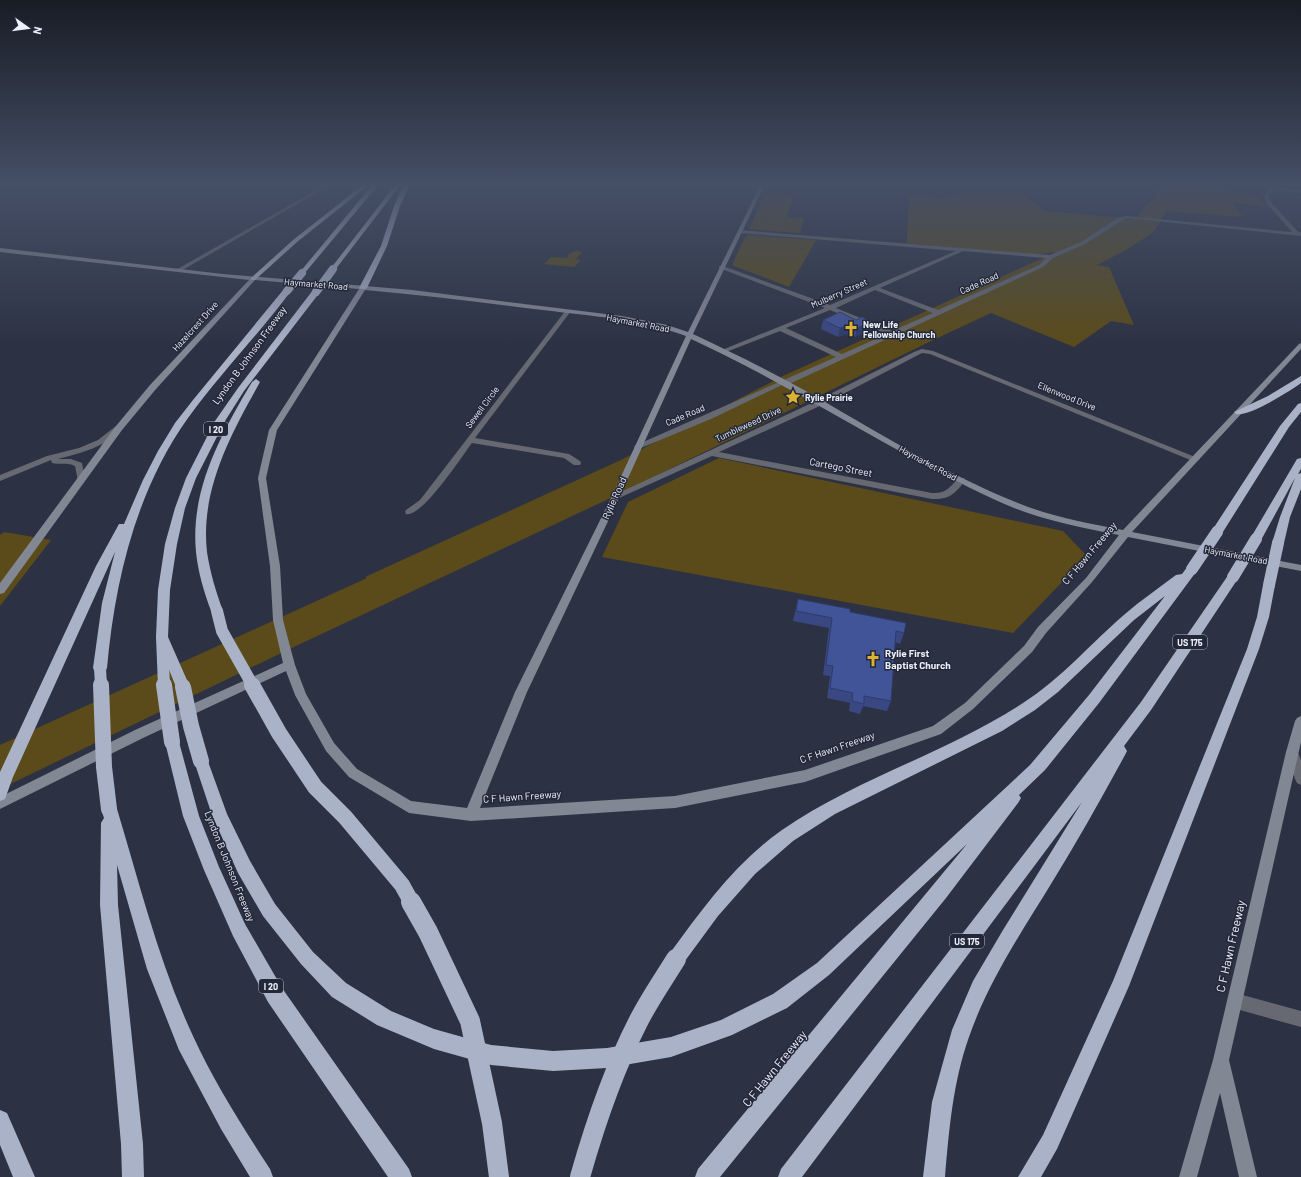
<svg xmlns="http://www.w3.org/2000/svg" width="1301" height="1177" font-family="Barlow,sans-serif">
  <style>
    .green { fill: #5b4b1a }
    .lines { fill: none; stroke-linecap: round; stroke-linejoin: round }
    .street { fill: #666972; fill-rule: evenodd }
    .secondary { fill: #828794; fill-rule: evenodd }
    .highway { fill: #aab2c8; fill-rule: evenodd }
    .highway-bridge-far3 { stroke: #aab2c8; stroke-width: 8 }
    .highway-bridge-far2 { stroke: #aab2c8; stroke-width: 12 }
    .highway-bridge-far1 { stroke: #aab2c8; stroke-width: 16 }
    .highway-bridge { stroke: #aab2c8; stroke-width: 20 }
    .wall { fill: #394883 }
    .shaded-wall { fill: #2e3b6a }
    .building { fill: #425498; stroke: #2e3b6a }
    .labels { text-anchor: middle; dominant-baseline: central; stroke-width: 3; stroke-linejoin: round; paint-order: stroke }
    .far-street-label { font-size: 9px; fill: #edf1fc; stroke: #232839 }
    .far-poi-label { font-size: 9px; font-weight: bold; fill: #edf1fc; stroke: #232839; text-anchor: start }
    .shield { fill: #232839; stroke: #b0b5c2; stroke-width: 1 }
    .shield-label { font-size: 9px; font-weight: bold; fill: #edf1fc }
    .street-label { font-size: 10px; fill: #edf1fc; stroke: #232839 }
    .poi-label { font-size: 10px; font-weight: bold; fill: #edf1fc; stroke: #232839; text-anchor: start }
    .near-street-label { font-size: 12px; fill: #edf1fc; stroke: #232839 }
  </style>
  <rect width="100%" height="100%" fill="#2c3243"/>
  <path class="green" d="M1160,184H1179L1257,196L1266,206L1232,203L1243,217L1167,211C1162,217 1156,230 1151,234L1126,250L1097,265L1109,267L1134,325L1111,321L1074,347L991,313L931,341L602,502L298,645L0,789V745L367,578L365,577L621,460L783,376L1056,252L1030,255L907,243L909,195L943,198L967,193L1020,192L1045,211L1135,219L1154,197Z
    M765,193L795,195L786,217L804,218L800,233L749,229Z
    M746,235H749L816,240L789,287L732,265Z
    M576,251L582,252L577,258L575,259L581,260L574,267L544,264L551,257L567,258L569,254Z
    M719,458L1063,531L1087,556L1013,633L602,557L628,502Z
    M4,532L51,540L0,606V535Z"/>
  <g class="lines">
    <path class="street" d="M327,184H332L179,272L174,271Z
      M735,184H749L764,186L762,187Z
      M1277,184H1281L1278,188L1301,191V193L1275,190L1268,197L1272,203L1298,232H1301V236L1126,218L1085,244L1053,258L1043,267L787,385H782L711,419L641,448H635L634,446L836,357L780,331L726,352H722V350L825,308L719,268V266H723L830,305L956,251L740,233L738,232V230L1050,255L1081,242L1118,218L1126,216L1292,232L1268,205L1264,197L1267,192ZM963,251L1046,258L1039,265L938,310L880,288ZM875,290L933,313L892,331L836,308ZM830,310L887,334L842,354L786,328Z
      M566,310L571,311L475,438L569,454L580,461L581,463L580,465H574L564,458L472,443C462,456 422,518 406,514L405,512L406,510L420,500Z
      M922,349L933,351L1200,459L1196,461H1193L930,354L922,353L822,405L719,452L932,493C945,494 950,488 958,478H964L965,480L964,482C955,494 948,500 932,499L712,456L619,498L616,499L612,496L816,401L914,352Z
      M116,426H122L123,428C106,447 81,453 58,459H71L82,463L85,479L84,481H78L75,466C67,462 60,465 52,463L51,460L0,481V475L47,456L79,448L98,440Z
      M1292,747L1296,748L1301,760V785L1297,783L1295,779L1286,752L1288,748Z
      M1235,993L1301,1011V1027L1229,1007L1227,1001L1229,995Z"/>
    <path class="secondary" d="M761,184H765L693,334C731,352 768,370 804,390C874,430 943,473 1018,503C1052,517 1088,523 1123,530L1299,344L1301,343V349L1132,532L1301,565V571L1128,537L1092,582L1046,633L1032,652L973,709L941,734L805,782L675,808L471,821L409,813L349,777L326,751L295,695L286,671L143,738L0,809V797L135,730L283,663L273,620L270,566L258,478L269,430L359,289L255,280L156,389L122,430L4,593L0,594V583L116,426L150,385L249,280L0,252V248L223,274L412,290L622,316L667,325L688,332ZM365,290C424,295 484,303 543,310C591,316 640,319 686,336L612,496L515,692L467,808L411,801L357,769L334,743L306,694L295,665L283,620L280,566L266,478L277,430ZM691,339C772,376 848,424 926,465C955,480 984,496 1014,508C1048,521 1083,528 1119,535L1086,578L1038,627L1024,646L965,703L933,726L805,770L675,796L480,808L527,692L620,496Z
      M1301,716V742L1229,1060L1257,1177H1239L1220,1093L1197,1177H1179L1213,1060L1286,752L1295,721L1297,718Z"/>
    <path class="highway" d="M364,184H370L297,242L255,280H251V278L293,240Z
      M373,184H379L304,274H300V272Z
      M396,184H401L335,270H331V268Z
      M404,184H410L400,206L387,246L367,288L365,289H361L359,288L381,246L394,206Z
      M284,289H287L291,291C258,335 220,374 188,418C136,491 115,580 107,668L105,672L100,673L95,672L93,668L102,603L115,552L13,777L5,799L0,801V772L96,566L119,524H124L143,480L158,451L175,423L193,400Z
      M313,290H316L320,292L244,391L225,421L196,478L185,508L177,544L170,590L168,637L190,687L188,691L183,692L178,691L176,687L156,637L158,590L165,544L175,508L186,478L215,421L238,388Z
      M1301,376V383C1290,391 1249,417 1236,414L1234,412L1268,396Z
      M256,379L260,382C231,434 200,490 207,552C210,572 216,592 223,611L221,614L217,616L213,614L211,611C204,592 198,572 196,552C190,490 221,434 252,382Z
      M1301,403V412L1289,427L1221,535H1213L1211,532L1280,426L1298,404Z
      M1301,458V469L1298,474L1301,473V489L1290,517L1284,543L1282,546H1274L1272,543L1280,517L1295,478L1260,542H1252L1250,539L1297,459Z
      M1192,565L1196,566L1198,569L1196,572L1099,703L1045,770L1019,795L1021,798L1018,803L946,898L720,1177H695L698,1169L967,844L829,975L787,1008L732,1035L671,1057L607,1068L553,1071L491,1065L434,1049L377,1025L332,997L301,964L263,916L238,873L212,815L194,761L196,756L201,755L206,756L227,814L250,861L275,904L313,952L346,983L391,1011L434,1029L491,1045L553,1051L607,1048L671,1037L721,1020L773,994L817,963L1030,765L1089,695L1165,596L1134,620L1058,692L1035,710L1002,731L835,814L793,841L755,874L718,916L682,965L676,968L670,965L667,959L670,953C703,908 736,862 782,830C857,778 947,753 1023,703C1061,679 1091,643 1125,614C1141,600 1159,588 1176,575L1182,574L1188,566Z
      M1233,573L1237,574L1239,577L1151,710L1124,746L1127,751L1125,755C1101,799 1077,842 1051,884C1021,933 988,982 969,1037C953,1082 949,1130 945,1177H923L932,1102L952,1030L973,981L1003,930L1082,802L802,1177H778L781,1169L1141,702L1229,574Z
      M1269,581L1273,582L1275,585L1269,617L1259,649L1129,986L1057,1149L1041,1177H1018L1043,1135L1113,981L1247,649L1257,617L1263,585L1265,582Z
      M172,736L177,738L179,742L199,816L219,867L245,924L282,988L409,1169L412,1177H388L268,1002L233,936L204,870L183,816L165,742L167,738Z
      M109,802L115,804L117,809C140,885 159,963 193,1036C214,1082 242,1126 270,1169L273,1177H250L221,1129L179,1050L147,969L117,865L118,905L143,1144L144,1177H122L121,1144L100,905L101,823L104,818L101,809L103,804Z
      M0,1110L7,1113L35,1177H13L0,1145Z"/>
    <path class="highway-bridge-far3" d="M287,291L302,273
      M316,292L333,269"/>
    <path class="highway-bridge-far2" d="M1192,569L1217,532
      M1233,577L1256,539
      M1269,585L1278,543
      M217,611L222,631L253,686
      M162,637L164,686
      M100,668L101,686"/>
    <path class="highway-bridge-far1" d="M101,685L104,767L109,809
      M164,685L172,742
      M252,685L279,733L315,787L345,817L402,885L412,903
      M183,687L191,726L201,761"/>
    <path class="highway-bridge" d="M411,902L428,932L470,1021L492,1123L499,1177
      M580,1177C595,1124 613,1071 638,1022C649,1000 663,980 676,959"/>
  </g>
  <path class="wall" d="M823,320H856L872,322L870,331L855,337L848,334L838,337L821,329Z
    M798,599L850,612L904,633L900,644L895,642L891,701L887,711L863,706L860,714L849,711L850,703L827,698L830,676L823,675L829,628L793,621Z"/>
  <path class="shaded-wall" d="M872,322L870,331L855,337L857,328Z
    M849,325L848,334L838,337L840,328Z"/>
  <path class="building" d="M840,312L856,320L862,317L872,322L857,328L849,325L840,328L823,320Z
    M798,599L850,609V612L906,623L904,633L896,631L891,701L864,696V704L852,701L853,693L830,688L833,666L826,665L832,618L796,611Z"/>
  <linearGradient id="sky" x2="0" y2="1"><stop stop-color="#181c25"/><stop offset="0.53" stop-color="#454f66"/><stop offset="1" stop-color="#454f66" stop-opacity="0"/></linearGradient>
  <rect width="1301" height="348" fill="url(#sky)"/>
  <defs>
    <symbol id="church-bare" viewBox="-9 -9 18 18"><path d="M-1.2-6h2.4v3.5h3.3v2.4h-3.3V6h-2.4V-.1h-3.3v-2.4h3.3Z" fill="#dbb233" stroke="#232839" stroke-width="2.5" paint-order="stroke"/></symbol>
    <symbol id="sight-bare" viewBox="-9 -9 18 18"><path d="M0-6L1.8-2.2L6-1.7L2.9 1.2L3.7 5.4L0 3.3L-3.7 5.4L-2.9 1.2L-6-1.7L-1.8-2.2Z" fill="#dbb233" stroke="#232839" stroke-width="2.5" paint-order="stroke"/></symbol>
  </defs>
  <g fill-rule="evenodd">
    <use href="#church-bare" x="840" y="318" width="22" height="22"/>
    <use href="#sight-bare" x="782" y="386" width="22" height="22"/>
    <use href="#church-bare" x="862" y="648" width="22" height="22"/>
  </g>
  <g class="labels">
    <g class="far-street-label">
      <text transform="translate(979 283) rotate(-24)">Cade Road</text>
      <text transform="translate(316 284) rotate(5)">Haymarket Road</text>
      <text transform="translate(839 293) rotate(-24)">Mulberry Street</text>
      <text transform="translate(638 323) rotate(11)">Haymarket Road</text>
      <text transform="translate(195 326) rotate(-48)">Hazelcrest Drive</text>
      <text transform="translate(1067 396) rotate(22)">Ellenwood Drive</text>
      <text transform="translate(482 407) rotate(-53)">Sewell Circle</text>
      <text transform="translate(685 415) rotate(-23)">Cade Road</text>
      <text transform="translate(748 424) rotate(-25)">Tumbleweed Drive</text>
      <text transform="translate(928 463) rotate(28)">Haymarket Road</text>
      <text transform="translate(1236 555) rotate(11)">Haymarket Road</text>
    </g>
    <g class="far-poi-label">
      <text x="863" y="324">New Life<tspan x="863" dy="10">Fellowship Church</tspan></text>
      <text x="805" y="397">Rylie Prairie</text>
    </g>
    <g class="shield">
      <rect x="204" y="422" width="24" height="14" rx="3"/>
      <rect x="1173" y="635" width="34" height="14" rx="3"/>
      <rect x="950" y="934" width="34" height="14" rx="3"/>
      <rect x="259" y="979" width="24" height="14" rx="3"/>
    </g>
    <g class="shield-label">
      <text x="216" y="429">I 20</text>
      <text x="1190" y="642">US 175</text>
      <text x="967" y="941">US 175</text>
      <text x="271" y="986">I 20</text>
    </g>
    <g class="street-label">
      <text transform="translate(249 355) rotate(-54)">Lyndon B Johnson Freeway</text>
      <text transform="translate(841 467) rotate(11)">Cartego Street</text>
      <text transform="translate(614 498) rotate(-66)">Rylie Road</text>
      <text transform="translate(1089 553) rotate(-50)">C F Hawn Freeway</text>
      <text transform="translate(837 747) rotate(-19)">C F Hawn Freeway</text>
      <text transform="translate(522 796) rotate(-4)">C F Hawn Freeway</text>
      <text transform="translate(230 866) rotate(68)">Lyndon B Johnson Freeway</text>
    </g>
    <g class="poi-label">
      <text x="885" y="653">Rylie First<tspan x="885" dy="12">Baptist Church</tspan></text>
    </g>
    <g class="near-street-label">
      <text transform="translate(1230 946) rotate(-77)">C F Hawn Freeway</text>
      <text transform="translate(774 1068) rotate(-51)">C F Hawn Freeway</text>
    </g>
  </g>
  <g transform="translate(28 28) rotate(104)" stroke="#232839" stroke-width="3" paint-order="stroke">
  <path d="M0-3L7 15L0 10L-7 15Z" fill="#edf1fc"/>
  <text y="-6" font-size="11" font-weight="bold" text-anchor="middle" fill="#edf1fc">N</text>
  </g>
</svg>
